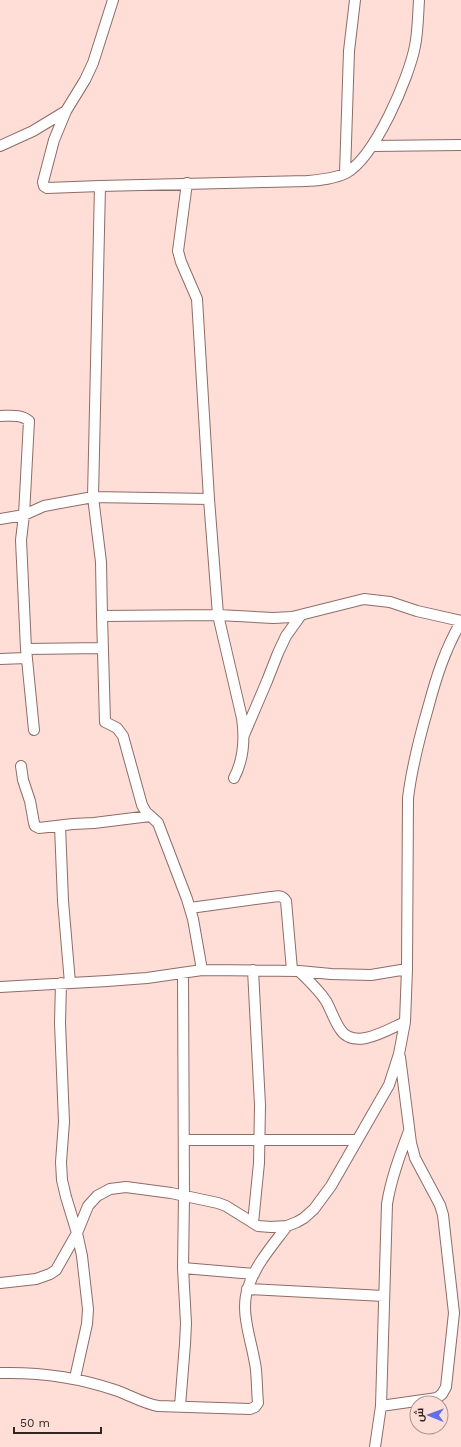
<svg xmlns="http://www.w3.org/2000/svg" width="461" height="1447" font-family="'Work Sans',Cairo,sans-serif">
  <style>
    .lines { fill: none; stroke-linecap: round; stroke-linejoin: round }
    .street-casing { stroke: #8f6c66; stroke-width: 12 }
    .street { stroke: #fff; stroke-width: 10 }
  </style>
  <rect width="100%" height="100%" fill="#ffded8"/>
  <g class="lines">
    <defs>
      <path id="street" d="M0,146L33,131L66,111
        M372,146L461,145
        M345,173L349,51L355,0
        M187,183L178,251L181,262L197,299L209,499L218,615L242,718C245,739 244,759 234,778
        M100,186L47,188L44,186L43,182L54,140L66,111L85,80L93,63L113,0
        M0,416C10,416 21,414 29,421L24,515L21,540L26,649L34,730
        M209,499L93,497L101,562L102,616L218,615L273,618L292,617L364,599L390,602L417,611L461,621
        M0,519L24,515L44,506L93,497L100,186L307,181C319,180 334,179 346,173C375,157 409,78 415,46C418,31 418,15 419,0
        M102,616L105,722L117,728L123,736L142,805L146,812L158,823L187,899L193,919L202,970
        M26,649L103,648
        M0,659L26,658
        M244,735L267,681L278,653L286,636L301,615
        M21,766L23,780L30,801L34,823L35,826L39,828L73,824L94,823L150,816
        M60,826L63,901L70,983
        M190,908L271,897C278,896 282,895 286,901L292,970
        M299,971C308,980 319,990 326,1001C331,1010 334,1020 340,1029C354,1051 387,1030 405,1022
        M61,983L60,1023L64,1122L61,1162L62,1180L66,1197L77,1233L82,1256L88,1309L87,1324L75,1378
        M0,987L107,981L147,978L202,970L299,971L331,974L371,975L407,969
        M184,1140H357
        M253,1223L259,1163L260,1105L253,970
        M183,1268L254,1274
        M0,1283L36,1279L50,1274L56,1270L77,1233L88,1206L97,1196L110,1189L126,1187L171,1193L218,1203L226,1206L258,1226L271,1227L287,1226L297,1222L304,1218L314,1209L331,1186L389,1085L399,1054L405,1022L407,969L408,798C412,766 419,739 428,708C436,678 445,649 461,622
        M247,1289L384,1296
        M0,1373C40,1372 77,1377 115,1390C130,1395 142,1403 158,1406L250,1409L255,1407L258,1403C257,1392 257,1381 256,1370C253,1344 239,1313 248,1288C255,1265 273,1245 287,1226
        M180,1406L185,1344L186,1323L183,1268L184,1196L183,973
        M381,1406L437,1398L442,1394L446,1387L454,1313L443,1215L440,1205L415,1158L411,1143L400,1057
        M375,1447L381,1406L387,1204C391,1179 400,1155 409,1131"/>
    </defs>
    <use href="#street" class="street-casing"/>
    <use href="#street" class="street"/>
  </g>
  <g transform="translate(429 1415) rotate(271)"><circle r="19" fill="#ffded8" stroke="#ad948f"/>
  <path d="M0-3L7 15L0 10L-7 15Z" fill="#6271e9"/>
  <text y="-6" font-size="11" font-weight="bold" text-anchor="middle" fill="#332522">ش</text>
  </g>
  <path d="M14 1427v6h87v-6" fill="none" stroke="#332522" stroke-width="2"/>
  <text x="20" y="1427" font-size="12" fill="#332522" stroke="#ffded8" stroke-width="3" paint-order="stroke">50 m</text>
</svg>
